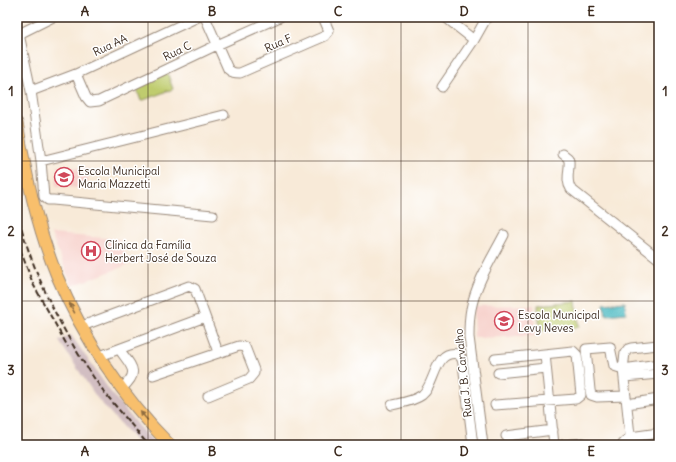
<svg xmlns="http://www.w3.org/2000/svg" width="676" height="462" font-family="Delius,sans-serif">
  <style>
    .built { fill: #f7d0ca }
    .industrial { fill: #d2bec2 }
    .green { fill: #bfcc6e; stroke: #7d7b46 }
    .water { fill: #4ab9c1; stroke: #427270 }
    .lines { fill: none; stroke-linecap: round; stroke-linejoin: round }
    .minor-casing { stroke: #9a8a7b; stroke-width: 11 }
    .major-casing { stroke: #9a8a7b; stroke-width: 13 }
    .minor { stroke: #fff; stroke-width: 9 }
    .major { stroke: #f8bf6c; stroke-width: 11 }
    .rail { stroke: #3b2a1e; stroke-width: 2; stroke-dasharray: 6 3; stroke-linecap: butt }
    .oneway { fill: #906d41 }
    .grid { fill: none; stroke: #3b2a1e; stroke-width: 1; stroke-opacity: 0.55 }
    .labels { text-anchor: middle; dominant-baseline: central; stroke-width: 3; stroke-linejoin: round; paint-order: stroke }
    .street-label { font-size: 11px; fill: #3b2a1e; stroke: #fff }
    .poi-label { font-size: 11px; fill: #3b2a1e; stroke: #fff; text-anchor: start }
    .neatline { fill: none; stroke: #3b2a1e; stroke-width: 1.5 }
    .grid-label { font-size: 13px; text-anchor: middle; font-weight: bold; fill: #3b2a1e }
  </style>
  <rect width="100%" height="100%" fill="#fff"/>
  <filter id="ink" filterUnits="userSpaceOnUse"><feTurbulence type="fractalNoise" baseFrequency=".025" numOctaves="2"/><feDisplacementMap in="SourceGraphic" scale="8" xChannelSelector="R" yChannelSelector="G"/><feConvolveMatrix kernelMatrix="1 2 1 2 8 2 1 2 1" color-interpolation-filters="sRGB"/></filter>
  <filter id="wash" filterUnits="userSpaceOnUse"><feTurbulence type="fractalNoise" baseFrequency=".012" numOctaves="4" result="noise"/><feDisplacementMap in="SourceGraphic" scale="16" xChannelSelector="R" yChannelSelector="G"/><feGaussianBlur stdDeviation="0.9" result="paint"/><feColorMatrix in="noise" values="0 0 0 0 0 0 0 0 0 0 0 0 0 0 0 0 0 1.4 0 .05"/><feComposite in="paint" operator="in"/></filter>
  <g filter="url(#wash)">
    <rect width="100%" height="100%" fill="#f8ead8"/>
    <path class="built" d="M58,166L89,169L87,189L56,186Z
      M51,234L119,239L130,264L72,286Z
      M534,305L535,336L474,338L473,306Z"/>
    <path class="industrial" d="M71,335L110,391L138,426L157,445H139L97,398L59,341Z"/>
    <path class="green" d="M167,72L173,89L141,101L135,84Z
      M576,301L579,327L540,331L538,305Z"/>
    <path class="water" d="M625,302L626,313L606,315L604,304Z"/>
  </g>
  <g filter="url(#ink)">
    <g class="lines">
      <defs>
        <path id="minor" d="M205,17L228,69C232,73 235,73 240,73L325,36L329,31L323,17
          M445,17L474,40
          M17,30L19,34L53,17
          M19,34L31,91L41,161L44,197L48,200H53L213,215
          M76,74L86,97L90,102L99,101L217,45L280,17
          M442,87L474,40L487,17
          M31,91L76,74L198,17
          M563,154L568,158L569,161C570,171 565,180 571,189L659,259
          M41,161L224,115
          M82,326L189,286L195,289L218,352
          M119,349C131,366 141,372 122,388
          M545,354L554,445
          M100,356L205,317
          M498,373L546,368
          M153,375L239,346L245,347L254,370V373L249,379L208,396
          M624,377L659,374
          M626,396L597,397L591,395L590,390L586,349L610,347L614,366L623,369L659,364
          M627,404L659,399
          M392,405C401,403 414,401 422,395C436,384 434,349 458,354L462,359L463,364L473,445
          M495,405L576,399L581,395L577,355L573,351L495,359
          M506,436L553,430
          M483,445L469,337C469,327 469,318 471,309C476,283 492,258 504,235
          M563,445L583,443L587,445
          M622,445L630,437L659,433
          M631,445L623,369L625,353L628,349L631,348L658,345"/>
        <path id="major" d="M17,123C26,175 37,227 57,276C82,336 124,399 170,445"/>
      </defs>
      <use href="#minor" class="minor-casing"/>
      <use href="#major" class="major-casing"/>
      <use href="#minor" class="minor"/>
      <use href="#major" class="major"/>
      <path class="rail" d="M17,211C31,272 67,343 105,393C118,409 131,424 144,440L150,445
        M17,241L33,284L68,347"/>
    </g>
    <defs><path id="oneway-solid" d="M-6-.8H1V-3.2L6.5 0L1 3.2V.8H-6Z"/></defs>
    <g class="oneway">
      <use href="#oneway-solid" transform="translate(72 308) rotate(-118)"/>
      <use href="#oneway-solid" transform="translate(144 416) rotate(-130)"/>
    </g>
  </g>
  <path class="grid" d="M148,17V445M275,17V445M401,17V445M528,17V445M17,161H659M17,301H659"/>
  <defs>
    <symbol id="school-ring" viewBox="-11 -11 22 22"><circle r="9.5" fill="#fff" stroke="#d1495b" stroke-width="1.5"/><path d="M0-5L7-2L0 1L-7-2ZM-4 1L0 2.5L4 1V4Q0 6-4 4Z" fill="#d1495b"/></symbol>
    <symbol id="hospital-ring" viewBox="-11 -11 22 22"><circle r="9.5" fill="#fff" stroke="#d1495b" stroke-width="1.5"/><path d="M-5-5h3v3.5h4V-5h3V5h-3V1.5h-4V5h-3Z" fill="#d1495b"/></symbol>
  </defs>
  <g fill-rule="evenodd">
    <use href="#school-ring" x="53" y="166" width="22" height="22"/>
    <use href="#hospital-ring" x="80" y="240" width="22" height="22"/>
    <use href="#school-ring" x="493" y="310" width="22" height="22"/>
  </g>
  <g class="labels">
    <g class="street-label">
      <text transform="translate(278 43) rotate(-24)">Rua F</text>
      <text transform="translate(110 45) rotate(-25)">Rua AA</text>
      <text transform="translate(177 51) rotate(-26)">Rua C</text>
      <text transform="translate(463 373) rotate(-96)">Rua J. B. Carvalho</text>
    </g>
    <g class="poi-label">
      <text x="78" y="171">Escola Municipal<tspan x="78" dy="13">Maria Mazzetti</tspan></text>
      <text x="105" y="245">Clínica da Família<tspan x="105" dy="13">Herbert José de Souza</tspan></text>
      <text x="518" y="315">Escola Municipal<tspan x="518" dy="13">Levy Neves</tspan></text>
    </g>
  </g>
  <rect width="676" height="462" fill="none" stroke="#fff" stroke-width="44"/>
  <rect x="22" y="22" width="632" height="418" class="neatline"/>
  <g class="grid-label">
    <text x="85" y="16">A</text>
    <text x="212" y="16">B</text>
    <text x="338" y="16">C</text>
    <text x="464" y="16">D</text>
    <text x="591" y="16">E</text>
    <text x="11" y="96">1</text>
    <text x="665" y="96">1</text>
    <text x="11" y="236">2</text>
    <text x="665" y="236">2</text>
    <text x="11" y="375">3</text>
    <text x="665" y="375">3</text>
    <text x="85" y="456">A</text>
    <text x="212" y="456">B</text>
    <text x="338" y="456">C</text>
    <text x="464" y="456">D</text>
    <text x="591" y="456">E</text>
  </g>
</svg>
